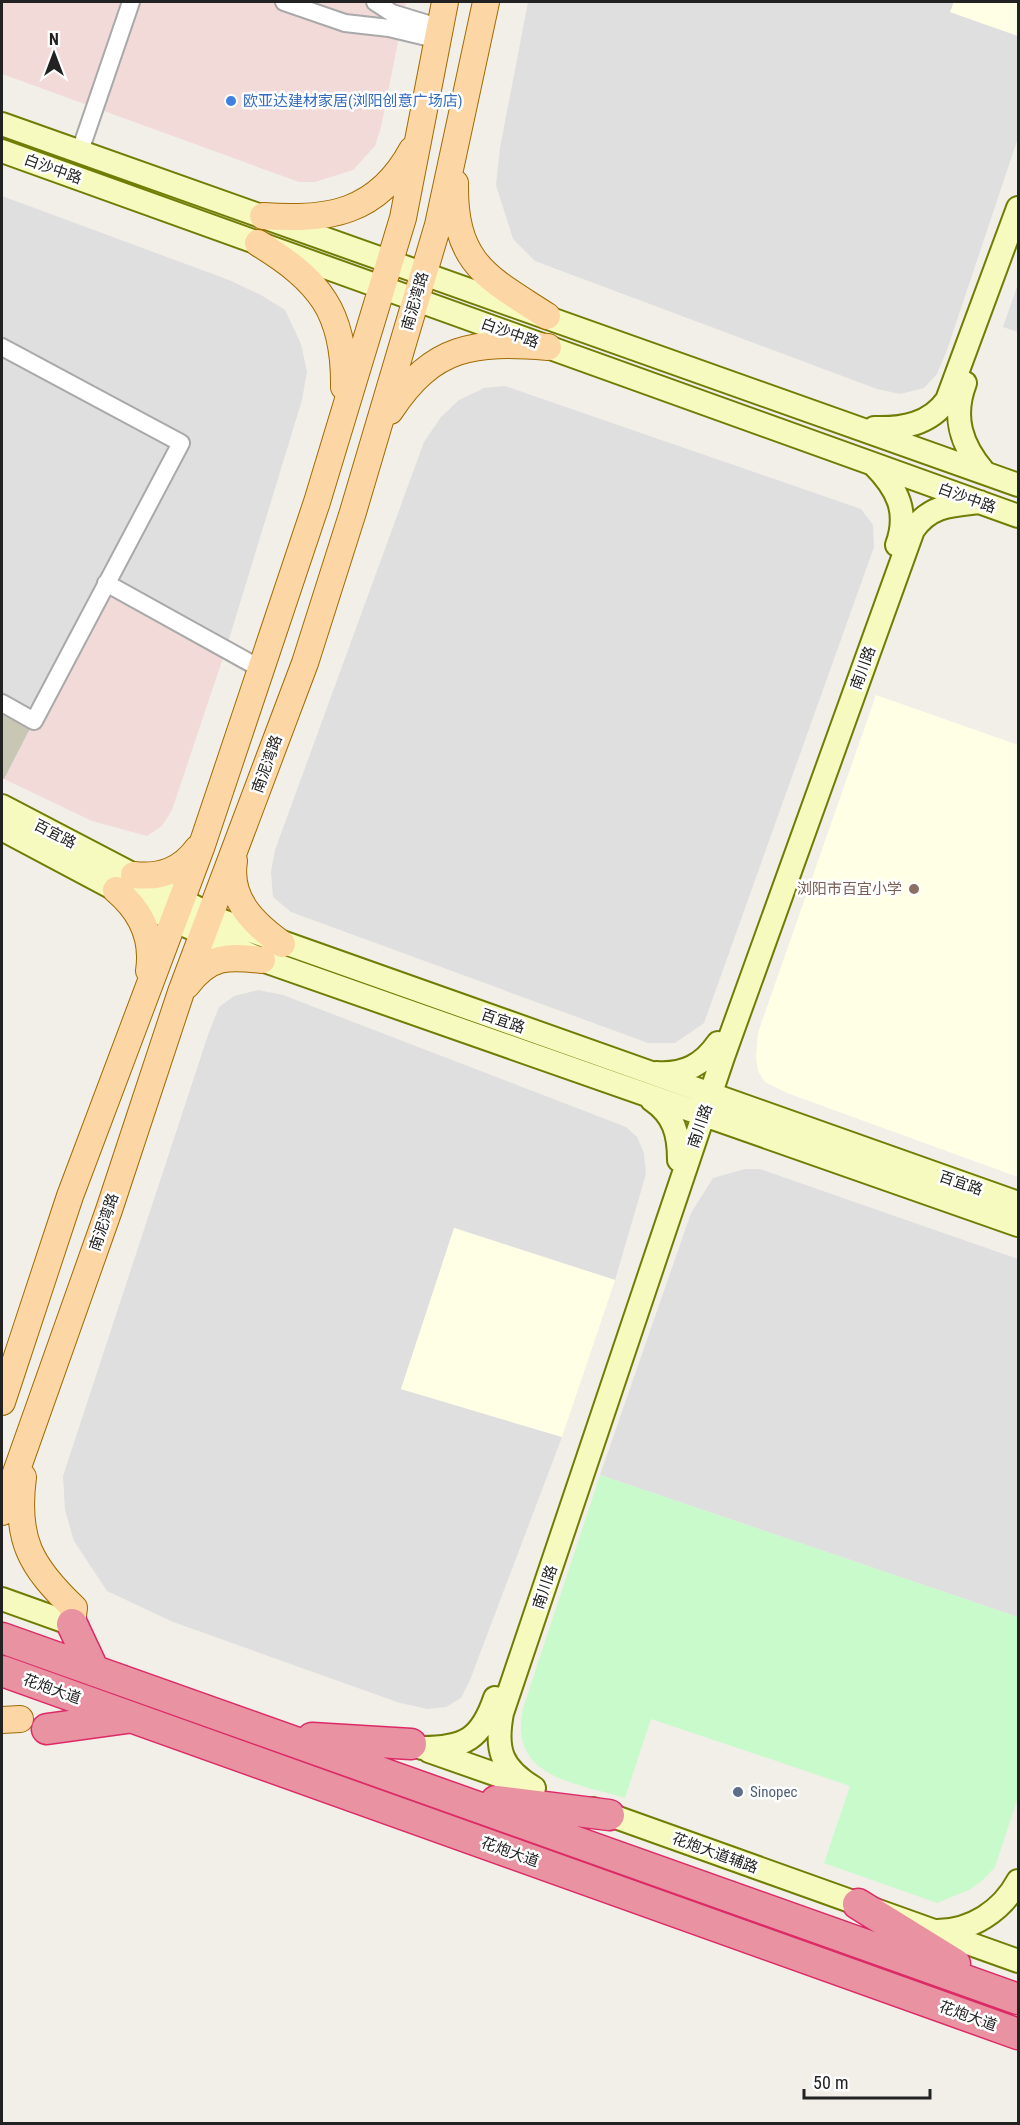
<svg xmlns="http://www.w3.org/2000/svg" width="1020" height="2125" font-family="'Roboto Condensed','Noto Sans SC',sans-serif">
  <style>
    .residential { fill: #e0dfdf }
    .commercial { fill: #f2dad9 }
    .education { fill: #ffffe5 }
    .construction { fill: #c7c7b4 }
    .park { fill: #c8facc }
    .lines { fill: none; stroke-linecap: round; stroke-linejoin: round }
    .street-casing { stroke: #a9a9a9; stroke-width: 20 }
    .secondary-casing { stroke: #707d05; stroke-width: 26 }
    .primary-casing { stroke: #a06b00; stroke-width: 28 }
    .highway-casing { stroke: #dc2a67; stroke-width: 33 }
    .street { stroke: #fff; stroke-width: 16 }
    .secondary { stroke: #f7fabf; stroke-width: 22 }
    .primary { stroke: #fcd6a4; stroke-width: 26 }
    .highway { stroke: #e892a2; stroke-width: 30 }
    .shop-dot { fill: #3f7fe0; stroke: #fff; stroke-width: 2 }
    .education-dot { fill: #8d6e63; stroke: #fff; stroke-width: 2 }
    .service-dot { fill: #5c6f8a; stroke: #fff; stroke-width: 2 }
    .labels { text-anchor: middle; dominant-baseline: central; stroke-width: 5; stroke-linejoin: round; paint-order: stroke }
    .shop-label { font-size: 15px; fill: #366cbe; stroke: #fff; text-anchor: start }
    .street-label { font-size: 15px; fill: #222; stroke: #fff }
    .education-label { font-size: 15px; fill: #785e54; stroke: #fff; text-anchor: end }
    .service-label { font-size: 15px; fill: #4e5e75; stroke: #fff; text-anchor: start }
  </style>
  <rect width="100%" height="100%" fill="#f2efe9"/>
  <path class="residential" d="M528,2H954L951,12L1018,36V138L947,350L937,374L924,388L900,394L877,389L535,261L513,239L496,185L500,148Z
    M2,196L229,280L261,295L285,310L301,344L307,372L302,400L226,649L34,721L2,703Z
    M1018,284V332L1003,327Z
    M505,386L861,509L873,525L874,547L704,1023L675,1043H648L291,912L273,897L271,872L275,850L424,442L441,417L459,400L484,388Z
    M258,990L283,995L626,1127L637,1137L644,1153L646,1174L615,1280L455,1228L401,1389L562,1437L470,1680L461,1698L446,1707L428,1709L400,1703L173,1622L107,1591L74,1541L65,1510L63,1476L208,1035L219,1007L234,996Z
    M745,1169H760L1018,1259V1617L600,1475L691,1213L713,1178Z"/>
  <path class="commercial" d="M2,2H406L381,127L375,146L353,170L315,182H299L2,74Z
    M106,583L226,649L172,810L162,826L147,836L92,821L4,779Z"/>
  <path class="education" d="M954,2H1018V36L950,12Z
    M876,695L1018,745V1177L787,1093L765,1082L758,1071L756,1058L758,1033Z
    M454,1228L615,1280L562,1437L401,1389Z"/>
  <path class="construction" d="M2,703L34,721L4,779L2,778Z"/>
  <path class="park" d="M600,1475L1018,1617V1797L995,1867L984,1879L971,1889L937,1903L824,1863L850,1786L651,1719L625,1798C574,1782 508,1778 523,1708Z"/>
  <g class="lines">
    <defs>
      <path id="street" d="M284,2L345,23L389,28L439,40
        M375,2L392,13L441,28
        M80,151L131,2
        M2,347L181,443L34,721L2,703
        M106,583L261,669"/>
      <path id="secondary" d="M2,124L1018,485
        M2,151L1018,516
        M965,383C952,417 961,445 984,472
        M874,428C903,429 930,424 947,400L1018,208
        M873,464C898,489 909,512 897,545
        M2,806L220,920L1018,1203
        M2,829L173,920L262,960L1018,1225
        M656,1073C684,1075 703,1065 718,1043
        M652,1100C674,1115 679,1134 679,1160
        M2,1599L72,1624
        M422,1748C465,1748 481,1739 495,1698
        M429,1751L523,1784
        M534,1788C501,1768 495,1750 502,1713L723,1057L913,530C930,505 952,505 980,502
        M593,1809L1018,1961
        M937,1931C971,1931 1002,1911 1018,1881"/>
      <path id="primary" d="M455,183C454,264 487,277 547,316
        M263,216C328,221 378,213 412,150
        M258,243C320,281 345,312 344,387
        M390,411C433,345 474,341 548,347
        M234,861C228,899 253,923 282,944
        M134,875C161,878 182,870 198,848
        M116,890C141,911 154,938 149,971
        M187,985C210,955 228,956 262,960
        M2,1402L70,1196L201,848L317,502L403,218L445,2
        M23,1477C15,1539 30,1566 74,1608L72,1624
        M2,1512L109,1210L181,992L305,663L353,512L438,225L486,2
        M2,1720L20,1719"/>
      <path id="highway" d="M72,1624L94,1671
        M2,1638L1018,1999
        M2,1671L1018,2034
        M47,1729L127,1718
        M312,1738L411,1744
        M496,1801L609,1815
        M858,1904L955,1964"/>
    </defs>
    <use href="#street" class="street-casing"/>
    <use href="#secondary" class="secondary-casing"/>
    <use href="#primary" class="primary-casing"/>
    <use href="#highway" class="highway-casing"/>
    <use href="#street" class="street"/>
    <use href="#secondary" class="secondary"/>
    <use href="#primary" class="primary"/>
    <use href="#highway" class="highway"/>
  </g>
  <circle class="shop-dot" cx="231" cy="101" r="6"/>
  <circle class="education-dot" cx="914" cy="889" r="6"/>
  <circle class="service-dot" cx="738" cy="1792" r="6"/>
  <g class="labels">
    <g class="shop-label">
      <text x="243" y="101">欧亚达建材家居(浏阳创意广场店)</text>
    </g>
    <g class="street-label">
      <text transform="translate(53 169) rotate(20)">白沙中路</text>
      <text transform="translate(415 301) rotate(-74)">南泥湾路</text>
      <text transform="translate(510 333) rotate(20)">白沙中路</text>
      <text transform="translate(967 498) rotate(20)">白沙中路</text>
      <text transform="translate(863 668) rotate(-70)">南川路</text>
      <text transform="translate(267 764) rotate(-70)">南泥湾路</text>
      <text transform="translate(55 834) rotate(27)">百宜路</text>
      <text transform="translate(503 1021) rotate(19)">百宜路</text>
      <text transform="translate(700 1126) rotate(-71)">南川路</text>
      <text transform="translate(961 1183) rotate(19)">百宜路</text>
      <text transform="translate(104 1222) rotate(-71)">南泥湾路</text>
      <text transform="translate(545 1587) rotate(-71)">南川路</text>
      <text transform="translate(52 1689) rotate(20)">花炮大道</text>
      <text transform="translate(510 1852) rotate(20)">花炮大道</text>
      <text transform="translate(715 1853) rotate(20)">花炮大道辅路</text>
      <text transform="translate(968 2016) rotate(20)">花炮大道</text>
    </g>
    <g class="education-label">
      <text x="902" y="889">浏阳市百宜小学</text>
    </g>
    <g class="service-label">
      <text x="750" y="1792">Sinopec</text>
    </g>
  </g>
  <rect width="1020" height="2125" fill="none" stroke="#222222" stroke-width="6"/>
  <g transform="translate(54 54)" stroke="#ffffff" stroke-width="4.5" paint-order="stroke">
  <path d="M0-4.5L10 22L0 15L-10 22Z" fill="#222222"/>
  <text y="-9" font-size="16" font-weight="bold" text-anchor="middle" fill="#222222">N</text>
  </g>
  <path d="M804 2089v9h126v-9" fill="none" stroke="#222222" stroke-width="3"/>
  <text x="813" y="2089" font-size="18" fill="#222222" stroke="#ffffff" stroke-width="4.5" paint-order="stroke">50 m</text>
</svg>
